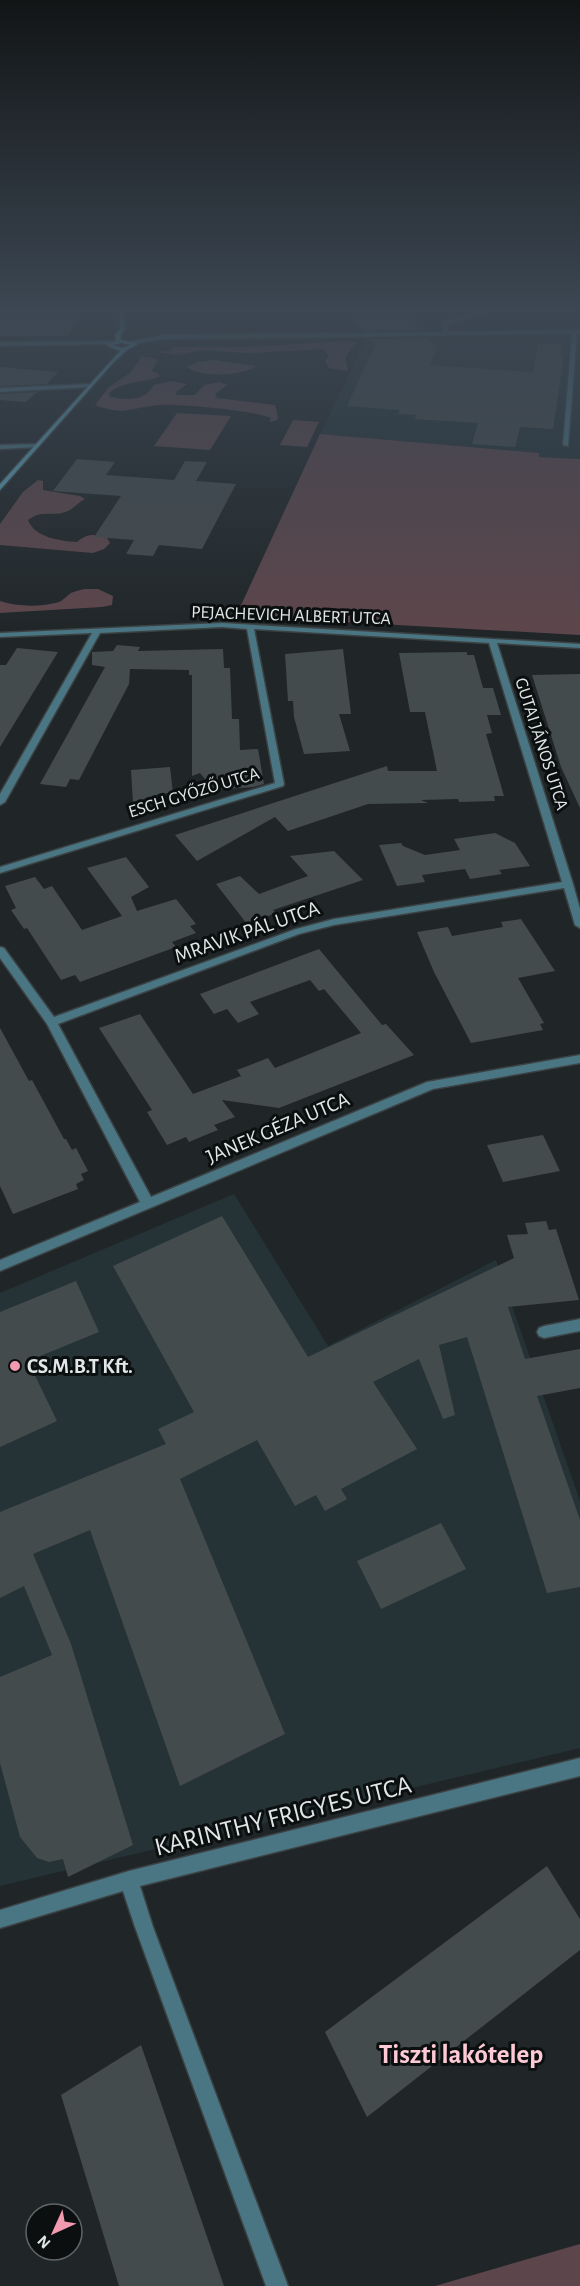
<svg xmlns="http://www.w3.org/2000/svg" width="580" height="2286" font-family="'Alegreya Sans',sans-serif">
  <style>
    .built { fill: #253337 }
    .green { fill: #5d464b }
    .building { fill: #444b4d }
    .lines { fill: none; stroke-linecap: round; stroke-linejoin: round }
    .street-casing { stroke: #3b4143; stroke-width: 3 }
    .secondary-casing { stroke: #3b4143; stroke-width: 3 }
    .street { fill: #4a7582; fill-rule: evenodd }
    .secondary { fill: #5ba3b7; fill-rule: evenodd }
    .poi-dot { fill: #f29aaf; stroke: #0c0f0f; stroke-width: 2 }
    .labels { text-anchor: middle; dominant-baseline: central; stroke-width: 6; stroke-linejoin: round; paint-order: stroke }
    .far-street-label { font-size: 18px; fill: #e1e6e7; stroke: #0c0f0f }
    .street-label { font-size: 21px; fill: #e1e6e7; stroke: #0c0f0f }
    .poi-label { font-size: 21px; font-weight: bold; fill: #e1e6e7; stroke: #0c0f0f; text-anchor: start }
    .near-street-label { font-size: 26px; fill: #e1e6e7; stroke: #0c0f0f }
    .near-neighbourhood-label { font-size: 27px; font-weight: bold; fill: #fecad5; stroke: #0c0f0f }
  </style>
  <rect width="100%" height="100%" fill="#202628"/>
  <path class="built" d="M580,336V459L539,457V453L320,434L366,340Z
    M234,1194L328,1346L496,1260L580,1501V1748L0,1886V1293Z"/>
  <path class="green" d="M349,341L356,343L345,357L348,371L329,368L325,361L329,355L323,349L248,353L204,350L177,355L158,352L171,351L173,347H245Z
    M142,356L158,359L152,371L159,374V377C142,383 123,381 109,393L110,397C127,400 144,402 154,385L171,381L187,384L177,391L176,395H195L204,385L220,382L227,385L215,394L217,398L275,405L278,417L277,420L269,422L271,418C258,411 175,403 159,405C129,408 125,416 95,405L109,387L130,373Z
    M215,360L256,366C244,376 199,378 187,367L197,362Z
    M177,413L231,416L210,450L154,446Z
    M293,420L319,422L307,447L280,445Z
    M320,434L539,453V457L580,459V635L236,616Z
    M38,480L43,481V490L80,496L85,499C78,502 73,510 65,512C51,517 43,509 28,520C35,538 61,541 77,542C88,533 94,534 107,538L110,543L104,549L93,553L0,545V524L23,492Z
    M85,589H98L113,596L112,605L102,607L0,613V601C17,607 42,607 59,602C64,600 66,596 71,593C75,591 80,590 85,589Z
    M580,2244V2286H435Z"/>
  <path class="building" d="M0,313H78L69,336H0Z
    M396,313H406L421,330L363,331L351,316Z
    M428,338L437,348L430,365L533,372L538,343L562,345L561,355H564L553,429L520,427L515,447L472,444L478,423L415,419L416,415L398,414L400,410L347,406L375,345L370,339Z
    M0,367L58,372L47,384L0,386Z
    M37,392L26,402L0,400V394Z
    M77,459L115,462L106,475L174,480L185,461L207,462L196,481L236,484L202,549L159,545L153,556L126,554L134,540L94,537L121,496L53,491Z
    M117,645L140,647L138,651L223,649L224,668H230L232,719H239L240,750L258,749L264,784L253,787L214,790L200,773L192,776V675H189V670L130,669L129,684L79,780L70,779L66,787L40,784L105,667L92,665V652L113,651Z
    M17,648L58,652L0,747V665H6Z
    M343,649L351,714H339L350,751L304,754L294,717L293,701H288L285,654Z
    M467,652V655H474L483,688H493L501,715H487L492,733L486,734L504,796H494L495,801L459,802L458,799L421,800L428,803L368,804L288,831L275,817L197,861L175,835L387,766L388,771H437L425,712H410L399,653Z
    M580,674V808L561,767L532,675Z
    M170,767L173,793L157,794L158,801L133,803L131,770Z
    M495,833L515,843L530,866L499,870L502,874L470,879L465,869L422,875L425,882L397,886L379,845L401,843L403,846L425,855L460,850L454,839Z
    M334,851L363,880L273,910L276,913L247,924L216,884L240,876L259,894L308,876L290,856Z
    M126,857L149,887L131,897L137,911L176,899L196,924L190,926L196,933L172,942L176,947L80,982L75,975L61,980L27,928L24,929L11,910L16,908L5,886L35,877L44,889L52,886L82,930L122,916L87,868Z
    M521,919L555,971L518,978L544,1023L540,1024L543,1030L471,1043L434,972L417,932L448,927L452,936L503,927L501,922Z
    M319,949L382,1025L386,1024L414,1055L279,1108L222,1100L235,1117L214,1125L218,1130L203,1136L189,1142L186,1137L167,1145L147,1112L152,1110L99,1028L140,1014L193,1094L241,1076L237,1070L268,1058L275,1068L361,1033L324,989L319,991L310,980L250,1002L259,1014L238,1023L227,1009L214,1014L200,994Z
    M0,1028L29,1081L32,1080L64,1139H66L72,1150L76,1148L88,1171L81,1174L84,1180L76,1184L78,1189L13,1214L0,1186Z
    M543,1135L560,1171L503,1182L487,1145Z
    M222,1216L308,1357L514,1258L507,1235L528,1234L525,1223L546,1221L549,1230L556,1229L579,1300L508,1307L525,1359L580,1349V1388L537,1396L580,1520V1587L547,1593L467,1337L439,1345L455,1415L443,1419L419,1359L373,1382L417,1449L341,1489L347,1499L325,1511L316,1495L295,1506L257,1440L180,1479L285,1734L180,1786L90,1530L33,1554L71,1644L133,1845L68,1877L63,1859L49,1862L37,1858L20,1837L0,1763V1677L52,1655L24,1586L0,1598V1512L166,1444L158,1429L194,1412L113,1266Z
    M76,1281L99,1332L28,1361L57,1421L0,1447V1312Z
    M441,1523L466,1569L381,1609L357,1561Z
    M547,1866L580,1919V1950L367,2117L325,2032Z
    M141,2045L224,2286H119L61,2095Z"/>
  <g class="lines">
    <defs>
      <path id="street" d="M478,313H487L447,324L448,332L580,330V334H577L568,446L563,445L572,334L164,339L131,344L128,342L164,335L443,332L442,322Z
        M115,341L113,344L0,346V342Z
        M92,384L90,387L0,392V388Z
        M40,444L38,447L0,449V445Z
        M222,623L580,644V648L497,643L573,884L580,909V928L575,925L564,888L334,925L299,934L58,1024L151,1197L427,1082L580,1055V1063L433,1089L0,1271V1260L140,1202L47,1024L0,958V947L4,948L54,1017L296,929L334,919L562,882L489,643L254,629L284,784L283,786L0,873V867L275,783L247,629L222,627L100,633L5,802L0,805V794L92,633L0,637V633Z
        M580,1319V1331L544,1338L539,1336L537,1332L539,1328L544,1326Z
        M580,1758V1776L140,1886L153,1927L288,2286H266L135,1927L123,1891L0,1928V1910L129,1871Z"/>
      <path id="secondary" d="M120,313H124L125,329L121,335V340L138,344L127,350L113,363L0,490V484L120,351L106,345L116,341L115,335L120,329ZM121,343L131,345L122,348L113,345Z"/>
    </defs>
    <use href="#street" class="street-casing"/>
    <use href="#secondary" class="secondary-casing"/>
    <use href="#street" class="street"/>
    <use href="#secondary" class="secondary"/>
  </g>
  <linearGradient id="sky" x2="0" y2="1"><stop stop-color="#121516"/><stop offset="0.49" stop-color="#3c4753"/><stop offset="1" stop-color="#3c4753" stop-opacity="0"/></linearGradient>
  <rect width="580" height="633" fill="url(#sky)"/>
  <circle class="poi-dot" cx="15" cy="1366" r="6"/>
  <g class="labels">
    <g class="far-street-label">
      <text transform="translate(291 616) rotate(2)">PEJACHEVICH ALBERT UTCA</text>
      <text transform="translate(541 744) rotate(72)">GUTAI JÁNOS UTCA</text>
      <text transform="translate(194 793) rotate(-17)">ESCH GYŐZŐ UTCA</text>
    </g>
    <g class="street-label">
      <text transform="translate(247 932) rotate(-19)">MRAVIK PÁL UTCA</text>
      <text transform="translate(278 1128) rotate(-23)">JANEK GÉZA UTCA</text>
    </g>
    <g class="poi-label">
      <text x="27" y="1366">CS.M.B.T Kft.</text>
    </g>
    <g class="near-street-label">
      <text transform="translate(283 1816) rotate(-14)">KARINTHY FRIGYES UTCA</text>
    </g>
    <g class="near-neighbourhood-label">
      <text x="461" y="2054">Tiszti lakótelep</text>
    </g>
  </g>
  <g transform="translate(54 2232) rotate(225)"><circle r="28" fill="#0c0f0f" stroke="#616565" stroke-width="1.5"/>
  <path d="M0-4.5L10 22L0 15L-10 22Z" fill="#f29aaf"/>
  <text y="-9" font-size="16" font-weight="bold" text-anchor="middle" fill="#e1e6e7">N</text>
  </g>
</svg>
